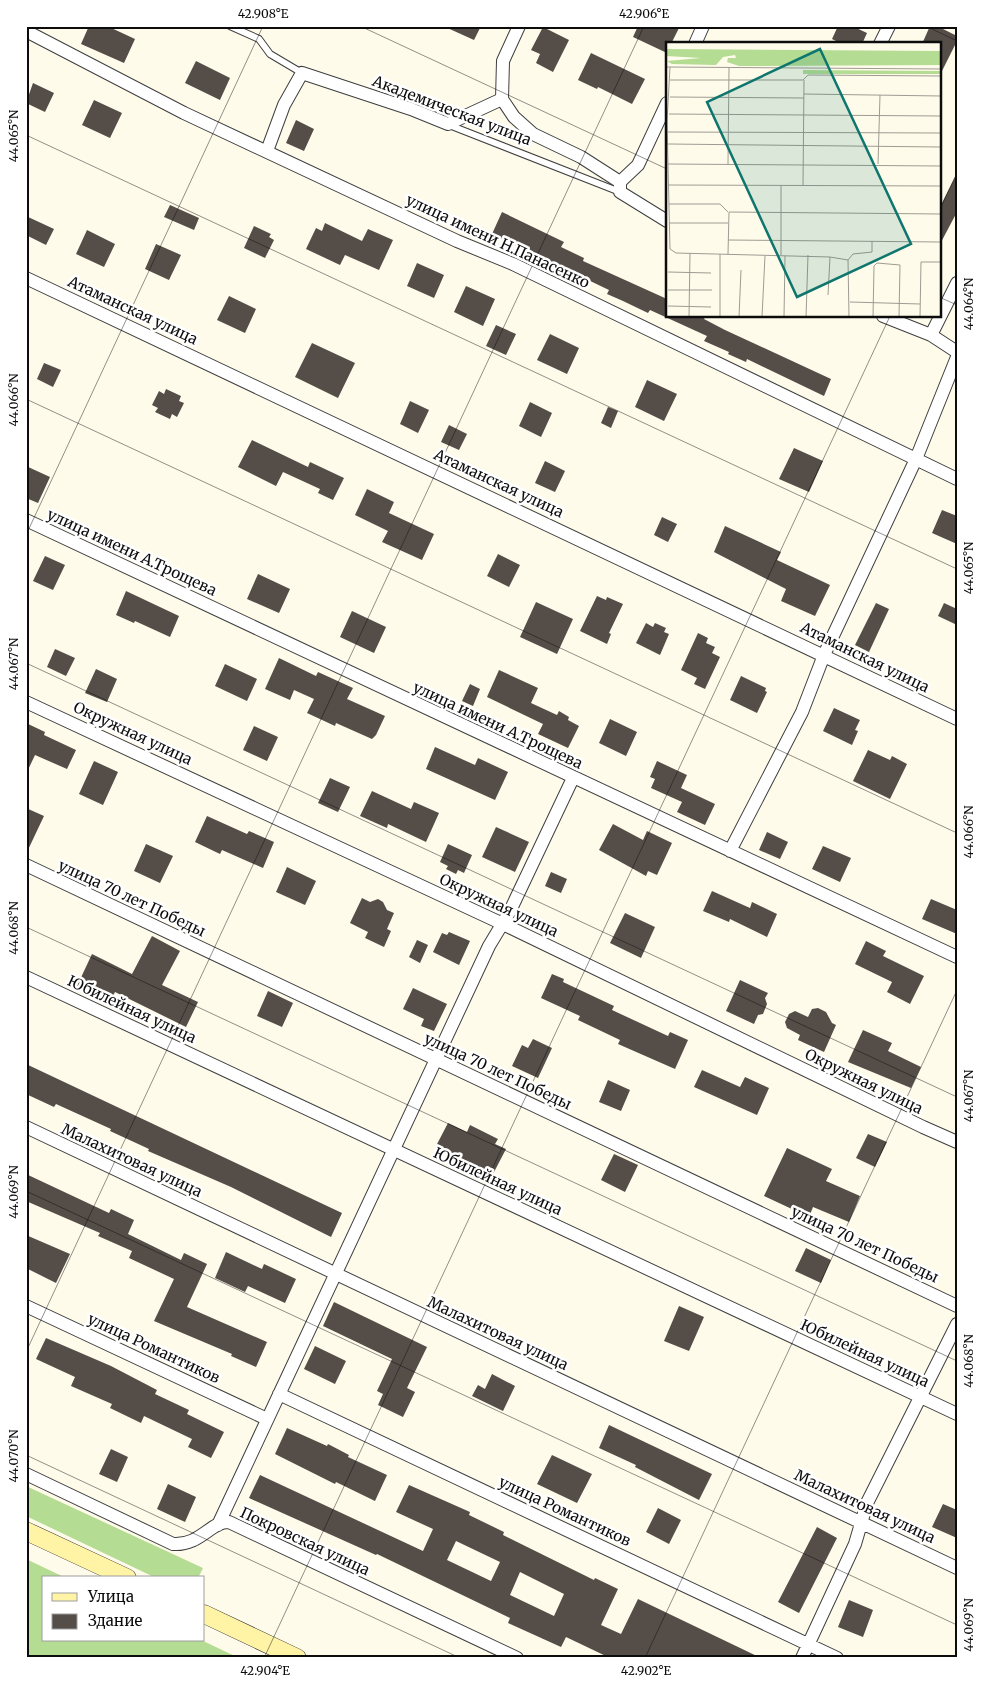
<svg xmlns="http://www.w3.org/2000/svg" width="983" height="1684" font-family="Merriweather,serif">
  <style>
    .forest { fill: #b4dc92 }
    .building { fill: #554d48; fill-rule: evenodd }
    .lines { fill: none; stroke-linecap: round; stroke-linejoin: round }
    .lane-casing { stroke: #3f3f3f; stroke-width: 8 }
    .street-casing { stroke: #3f3f3f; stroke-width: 14 }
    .secondary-casing { stroke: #2e2e2e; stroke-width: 19 }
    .lane { stroke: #fff; stroke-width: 6 }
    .street { stroke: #fff; stroke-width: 12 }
    .secondary { stroke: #fff4a6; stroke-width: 18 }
    .ticks { fill: none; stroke: #0c0c0c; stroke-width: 1; stroke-opacity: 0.45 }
    .labels { text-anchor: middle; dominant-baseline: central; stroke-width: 5; stroke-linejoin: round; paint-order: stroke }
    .street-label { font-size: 15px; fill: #0c0c0c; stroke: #fff }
    .inset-road { fill: none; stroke: #9e9b92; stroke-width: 1 }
    .view { fill: #0f766e; fill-opacity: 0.15; stroke: #0f766e; stroke-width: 2.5 }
    .inset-edge { fill: none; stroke: #0c0c0c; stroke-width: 2.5 }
    .neatline { fill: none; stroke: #0c0c0c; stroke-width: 2 }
    .ticks-label { font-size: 12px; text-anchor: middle; fill: #0c0c0c }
  </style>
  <rect width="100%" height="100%" fill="#fffbeb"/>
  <path class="forest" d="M26,1486L203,1568L198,1578H156L26,1516Z
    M26,1559L66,1578H44V1640H201L239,1658H26Z"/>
  <path class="building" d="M89,26H107L135,39L124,63L81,44Z
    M443,26H481L474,40Z
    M638,26H680L671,44H667V53L633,37Z
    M838,26H852L867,33L862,44H842L832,39Z
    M930,26H937L957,36V41L939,77V44H922Z
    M543,27L569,40L553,72L536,63L540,54L531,50Z
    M591,53L645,79L632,104L598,87L597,89L578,80Z
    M196,61L230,78L220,100L185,83Z
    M33,83L54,93L45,112L26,103Z
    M94,100L122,113L110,138L82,125Z
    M296,120L314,129L304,151L286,143Z
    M957,173V212L939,246V209Z
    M170,205L199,218L194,230L164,217Z
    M502,212L564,242L561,247L584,258L583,261L667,299V316H705L704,319L725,330L831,379L824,396L747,359L746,362L728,354L729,352L704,341L707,336L650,310L648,313L623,301L607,294L609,290L492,234Z
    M26,216L54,229L46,245L26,235Z
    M325,223L362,241L368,229L393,240L379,270L345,255L340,265L306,249L316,228L322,231Z
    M254,226L271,234L269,237L274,240L265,258L244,248Z
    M87,230L115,244L104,267L76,254Z
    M156,244L181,255L169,280L145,269Z
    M417,263L444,275L434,298L407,286Z
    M466,286L495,299L483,326L454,312Z
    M229,296L256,309L245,333L217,320Z
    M496,325L516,334L506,355L486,346Z
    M550,334L579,348L567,374L537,360Z
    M312,343L355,363L338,398L295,377Z
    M44,363L61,370L53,387L37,379Z
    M647,380L677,394L664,421L635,407Z
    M166,389L181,396L179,401L184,403L177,417L172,414L170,419L155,412L158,408L152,405L159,391L164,394Z
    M410,401L429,410L418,433L400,424Z
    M530,402L552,413L541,437L519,426Z
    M608,407L618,411L611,428L601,423Z
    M449,425L467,434L459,450L441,442Z
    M252,440L308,467L310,462L344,478L333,500L318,493L320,489L283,472L276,486L238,467Z
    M794,448L823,461L809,492L779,479Z
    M545,461L565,471L555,492L535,483Z
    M26,466L50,477L38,503L26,498Z
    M367,489L394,502L389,513L434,534L422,560L382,542L388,531L355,515Z
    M942,510L957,516V544L932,533Z
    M662,517L677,524L668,542L654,535Z
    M725,526L781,552L777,560L830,585L815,616L781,601L786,589L714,552Z
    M498,554L520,565L509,587L487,576Z
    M45,556L65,565L53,590L33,581Z
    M258,574L290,589L279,613L247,599Z
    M126,591L179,616L170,637L135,621L134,623L116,615Z
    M597,596L606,600L607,597L623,604L609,633L611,634L607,644L580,631Z
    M536,602L573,619L557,654L520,637Z
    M876,603L889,609L869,652L855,645Z
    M944,603L957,609V625L938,616Z
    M352,611L386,627L374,653L340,637Z
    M646,623L653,627L655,623L666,628L664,632L669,634L660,655L636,643Z
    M698,633L708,638L706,643L715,647L712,653L720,657L705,689L694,684L697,678L681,670Z
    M55,649L75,658L66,676L47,667Z
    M279,658L316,676L318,672L353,688L347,699L385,716L376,735L372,739L336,723L335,726L307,713L314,699L294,690L290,700L265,689Z
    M225,664L257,679L247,701L215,686Z
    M96,669L117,679L107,702L85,693Z
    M499,670L538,688L531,703L557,715L559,711L569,717L568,720L579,726L568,748L538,734L543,724L487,697Z
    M741,676L766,688L765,691L767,692L757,713L730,700Z
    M470,684L480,689L473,706L462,701Z
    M834,708L860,720L855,730L858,731L852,745L823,731Z
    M610,719L637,732L626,756L599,743Z
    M26,723L45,732L44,735L76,750L67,769L35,755L26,774Z
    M254,726L278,737L267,761L243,750Z
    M435,747L475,765L478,758L508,772L495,800L426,769Z
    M868,750L890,760L892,756L907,764L890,799L853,781Z
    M94,761L118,772L103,805L79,794Z
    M657,761L687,775L681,788L715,804L705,825L677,812L682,802L651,788L655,779L650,777Z
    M330,778L350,787L338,812L318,803Z
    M372,791L411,809L414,802L439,813L426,842L388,824L387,828L360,816Z
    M26,808L44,816L26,854Z
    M207,816L247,834L249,831L274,842L263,868L222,850L220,854L195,842Z
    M613,824L643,840L647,831L672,843L657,875L648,871L646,876L599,850Z
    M496,827L529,842L515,872L482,857Z
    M767,832L788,842L780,859L759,850Z
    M146,844L173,856L160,883L134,871Z
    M448,844L472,855L464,873L458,870L456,874L446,869L448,866L440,862Z
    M823,846L851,858L840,882L812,869Z
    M287,867L316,881L305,905L276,892Z
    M551,872L567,879L561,893L545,886Z
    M712,891L750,908L752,902L777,914L767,937L730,919L729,922L703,911Z
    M362,898L370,902L378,899L383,902L387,910L394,913L387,929L391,931L384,947L365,938L368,932L350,923Z
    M931,899L957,910V934L922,919Z
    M625,913L655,927L641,958L610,943Z
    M449,932L470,941L459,965L433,952L442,933L447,935Z
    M152,936L180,951L162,985L198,1002L186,1027L115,992L110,1002L77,986L92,954L132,974Z
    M417,940L428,945L420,963L409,957Z
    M866,941L886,951L883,956L924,976L910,1004L887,992L892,982L855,964Z
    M552,974L564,979L563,982L614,1006L612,1010L668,1036L670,1032L688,1040L675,1069L618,1044L620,1040L578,1020L580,1016L541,998Z
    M740,980L768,993L765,998L767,1004L763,1014L758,1015L754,1024L726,1011Z
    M413,988L447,1004L434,1031L421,1026L424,1019L403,1009Z
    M268,991L293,1003L282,1027L257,1016Z
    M818,1008L826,1012L832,1023L836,1025L824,1052L798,1040L800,1035L787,1028L785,1022L789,1014L795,1011L808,1017L812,1009Z
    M863,1030L892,1043L888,1051L921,1067L911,1088L848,1062Z
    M533,1039L552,1048L538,1078L512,1066L522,1045L528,1048Z
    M26,1064L342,1213L331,1237L231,1187L148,1151L149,1149L110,1131L111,1129L56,1104L54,1107L26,1094Z
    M702,1070L740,1087L745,1077L769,1088L757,1115L694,1087Z
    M608,1080L630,1090L621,1111L599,1102Z
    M448,1123L467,1132L470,1125L498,1139L495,1144L506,1149L493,1174L436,1146Z
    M868,1134L887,1142L875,1167L856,1158Z
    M787,1148L832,1169L826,1181L860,1196L849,1222L813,1207L809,1217L764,1196Z
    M614,1154L638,1165L625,1192L601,1180Z
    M26,1174L109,1213L111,1209L134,1220L128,1234L181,1260L184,1253L207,1264L187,1307L267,1342L256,1367L231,1356L232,1354L154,1321L174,1279L129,1258L132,1251L98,1236L100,1233L26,1201Z
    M26,1235L70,1254L56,1283L26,1268Z
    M806,1248L831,1260L821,1283L795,1271Z
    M226,1252L262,1269L264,1264L296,1279L285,1303L248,1286L245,1292L215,1278Z
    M334,1302L427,1347L407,1388L415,1392L403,1417L378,1405L383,1394L377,1391L392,1359L323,1326Z
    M679,1306L704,1317L689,1351L664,1341Z
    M46,1338L111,1366L157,1390L155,1394L189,1410L187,1414L224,1432L211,1458L188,1447L192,1439L144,1416L141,1423L110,1408L112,1404L71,1386L75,1377L36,1359Z
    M315,1346L346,1361L335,1384L304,1369Z
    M492,1374L515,1386L503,1411L472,1396L478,1385L485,1389Z
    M609,1425L712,1474L699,1500L635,1467L636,1465L599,1448Z
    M287,1428L327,1446L328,1444L349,1455L348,1457L387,1475L375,1501L336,1482L335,1484L275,1454Z
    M111,1449L128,1457L117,1482L99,1474Z
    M552,1455L592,1474L577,1503L537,1484Z
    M260,1475L423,1551L433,1529L396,1512L409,1485L470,1512L469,1515L504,1532L503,1535L594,1580L595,1578L618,1589L601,1625L621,1634L638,1599L761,1658H610L566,1637L561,1647L508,1623L510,1618L377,1554L376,1555L249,1498ZM456,1541L500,1562L491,1581L447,1560ZM520,1572L564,1594L554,1616L510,1595Z
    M168,1484L196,1497L185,1522L157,1509Z
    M943,1504L957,1510V1538L932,1527Z
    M658,1508L681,1520L669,1544L646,1532Z
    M817,1527L837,1538L799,1613L778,1602Z
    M849,1600L873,1610L863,1637L838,1627Z"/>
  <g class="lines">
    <defs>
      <path id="lane" d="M230,26L259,39L270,54L302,73
        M449,125L620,192"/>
      <path id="street" d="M26,31L184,113L457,241L513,264L957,479
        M695,44L703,26
        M880,44L889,26
        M502,99L514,117L533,134L581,157L620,182
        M267,151L284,105L302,73L411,109L448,124L502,99L503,61L519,26
        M620,182L638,165L667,103
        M620,182V192L667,221
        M26,278L957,719
        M883,316L931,335L957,352
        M931,335L957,283
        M26,520L957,957
        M26,702L503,924L923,1127L957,1142
        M730,851L802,712L824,655L916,459L957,357
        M26,865L957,1306
        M26,977L957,1414
        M26,1127L957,1568
        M26,1306L267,1419
        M279,1394L837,1658
        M26,1474L173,1544C200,1546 211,1521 229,1522L517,1658
        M218,1525L489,946L510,911L573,778
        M802,1658L855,1544L867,1503L957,1324"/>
      <path id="secondary" d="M26,1531L127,1578
        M204,1614L297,1658"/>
    </defs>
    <use href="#lane" class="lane-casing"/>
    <use href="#street" class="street-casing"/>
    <use href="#secondary" class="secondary-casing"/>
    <use href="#lane" class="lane"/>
    <use href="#street" class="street"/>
    <use href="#secondary" class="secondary"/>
  </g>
  <path class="ticks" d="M360,26L667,169M926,26L957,41M26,135L957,569M939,211L957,173M939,297L957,305M26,399L957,833M26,535L263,26M26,663L957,1097M26,927L957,1361M26,1191L957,1625M26,1352L644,26M26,1455L460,1658M264,1658L890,316M645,1658L957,990"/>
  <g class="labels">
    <g class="street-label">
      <text transform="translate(452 110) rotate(21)">Академическая улица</text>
      <text transform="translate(498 241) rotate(25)">улица имени Н.Панасенко</text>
      <text transform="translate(133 310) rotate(25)">Атаманская улица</text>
      <text transform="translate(499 483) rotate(25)">Атаманская улица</text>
      <text transform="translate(132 552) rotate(25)">улица имени А.Трощева</text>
      <text transform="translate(865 657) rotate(26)">Атаманская улица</text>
      <text transform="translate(498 725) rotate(25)">улица имени А.Трощева</text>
      <text transform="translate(133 733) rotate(25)">Окружная улица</text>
      <text transform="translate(132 898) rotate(25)">улица 70 лет Победы</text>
      <text transform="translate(499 905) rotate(25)">Окружная улица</text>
      <text transform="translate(132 1009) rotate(25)">Юбилейная улица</text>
      <text transform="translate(498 1071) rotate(25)">улица 70 лет Победы</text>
      <text transform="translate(864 1081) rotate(26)">Окружная улица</text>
      <text transform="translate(132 1160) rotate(25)">Малахитовая улица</text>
      <text transform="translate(498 1181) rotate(25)">Юбилейная улица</text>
      <text transform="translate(865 1244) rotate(25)">улица 70 лет Победы</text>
      <text transform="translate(498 1333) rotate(25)">Малахитовая улица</text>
      <text transform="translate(154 1348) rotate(25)">улица Романтиков</text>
      <text transform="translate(865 1353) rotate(25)">Юбилейная улица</text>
      <text transform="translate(865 1506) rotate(25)">Малахитовая улица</text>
      <text transform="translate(565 1511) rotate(25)">улица Романтиков</text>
      <text transform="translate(305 1541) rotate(25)">Покровская улица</text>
    </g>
  </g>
  <g transform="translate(666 42)">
    <rect width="275" height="275" fill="#fffbeb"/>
    <path d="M0,7L275,9V23L73,24L61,20L62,16H70L69,13L57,15L50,23L6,22L1,19L35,16L0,14ZM137,28L275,29V32H137Z" fill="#b4dc92"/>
    <path class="inset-road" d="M0,25L275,27M4,25L1,80L4,207L10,211L164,215M4,38H137L142,33L275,34M138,52L275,54M4,55L138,56M3,72L275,74M2,90L275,91M2,102L275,105M2,122L275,124M62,122L63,26M212,122L214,53M3,143L275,144M115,143V213M137,143L138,38M3,162H54L62,170M3,181H62M62,198L275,200M62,212L63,170L275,172M164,215L182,218M2,230L45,231M2,248H46M162,253L164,215M184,260L254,262M2,264L45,265M23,275L24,211M54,275V212M73,275L75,228M96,275L99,214M118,275L119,214M140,275L142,213M183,275L182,218L187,212L206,210V199M207,275L208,224L211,221L234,223L233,275M254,275L255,220H275"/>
    <path class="view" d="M154,7L245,202L131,255L41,60Z"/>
    <rect width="275" height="275" class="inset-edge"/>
  </g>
  <rect width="983" height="1684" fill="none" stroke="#ffffff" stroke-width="55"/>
  <rect x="42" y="1576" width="162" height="65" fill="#ffffff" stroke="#9e9e9e"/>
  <rect x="52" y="1593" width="25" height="8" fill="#fff4a6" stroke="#9e9e9e"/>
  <text x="88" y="1602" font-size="15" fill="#0c0c0c">Улица</text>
  <rect x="52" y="1614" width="25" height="15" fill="#554d48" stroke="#9e9e9e"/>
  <text x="88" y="1626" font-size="15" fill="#0c0c0c">Здание</text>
  <rect x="28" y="28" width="928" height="1628" class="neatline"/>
  <g class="ticks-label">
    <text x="263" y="18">42.908°E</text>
    <text x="644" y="18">42.906°E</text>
    <text transform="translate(14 136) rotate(-90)" y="4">44.065°N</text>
    <text transform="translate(969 304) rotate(-90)" y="4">44.064°N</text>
    <text transform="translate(14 400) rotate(-90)" y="4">44.066°N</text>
    <text transform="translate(969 568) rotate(-90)" y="4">44.065°N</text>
    <text transform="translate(14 664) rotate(-90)" y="4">44.067°N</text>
    <text transform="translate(969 832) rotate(-90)" y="4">44.066°N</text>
    <text transform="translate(14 928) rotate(-90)" y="4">44.068°N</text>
    <text transform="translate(969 1096) rotate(-90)" y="4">44.067°N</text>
    <text transform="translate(14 1192) rotate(-90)" y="4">44.069°N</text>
    <text transform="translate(969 1361) rotate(-90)" y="4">44.068°N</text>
    <text transform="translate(14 1456) rotate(-90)" y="4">44.070°N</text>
    <text transform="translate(969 1625) rotate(-90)" y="4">44.069°N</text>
    <text x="265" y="1675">42.904°E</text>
    <text x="646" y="1675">42.902°E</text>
  </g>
</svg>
